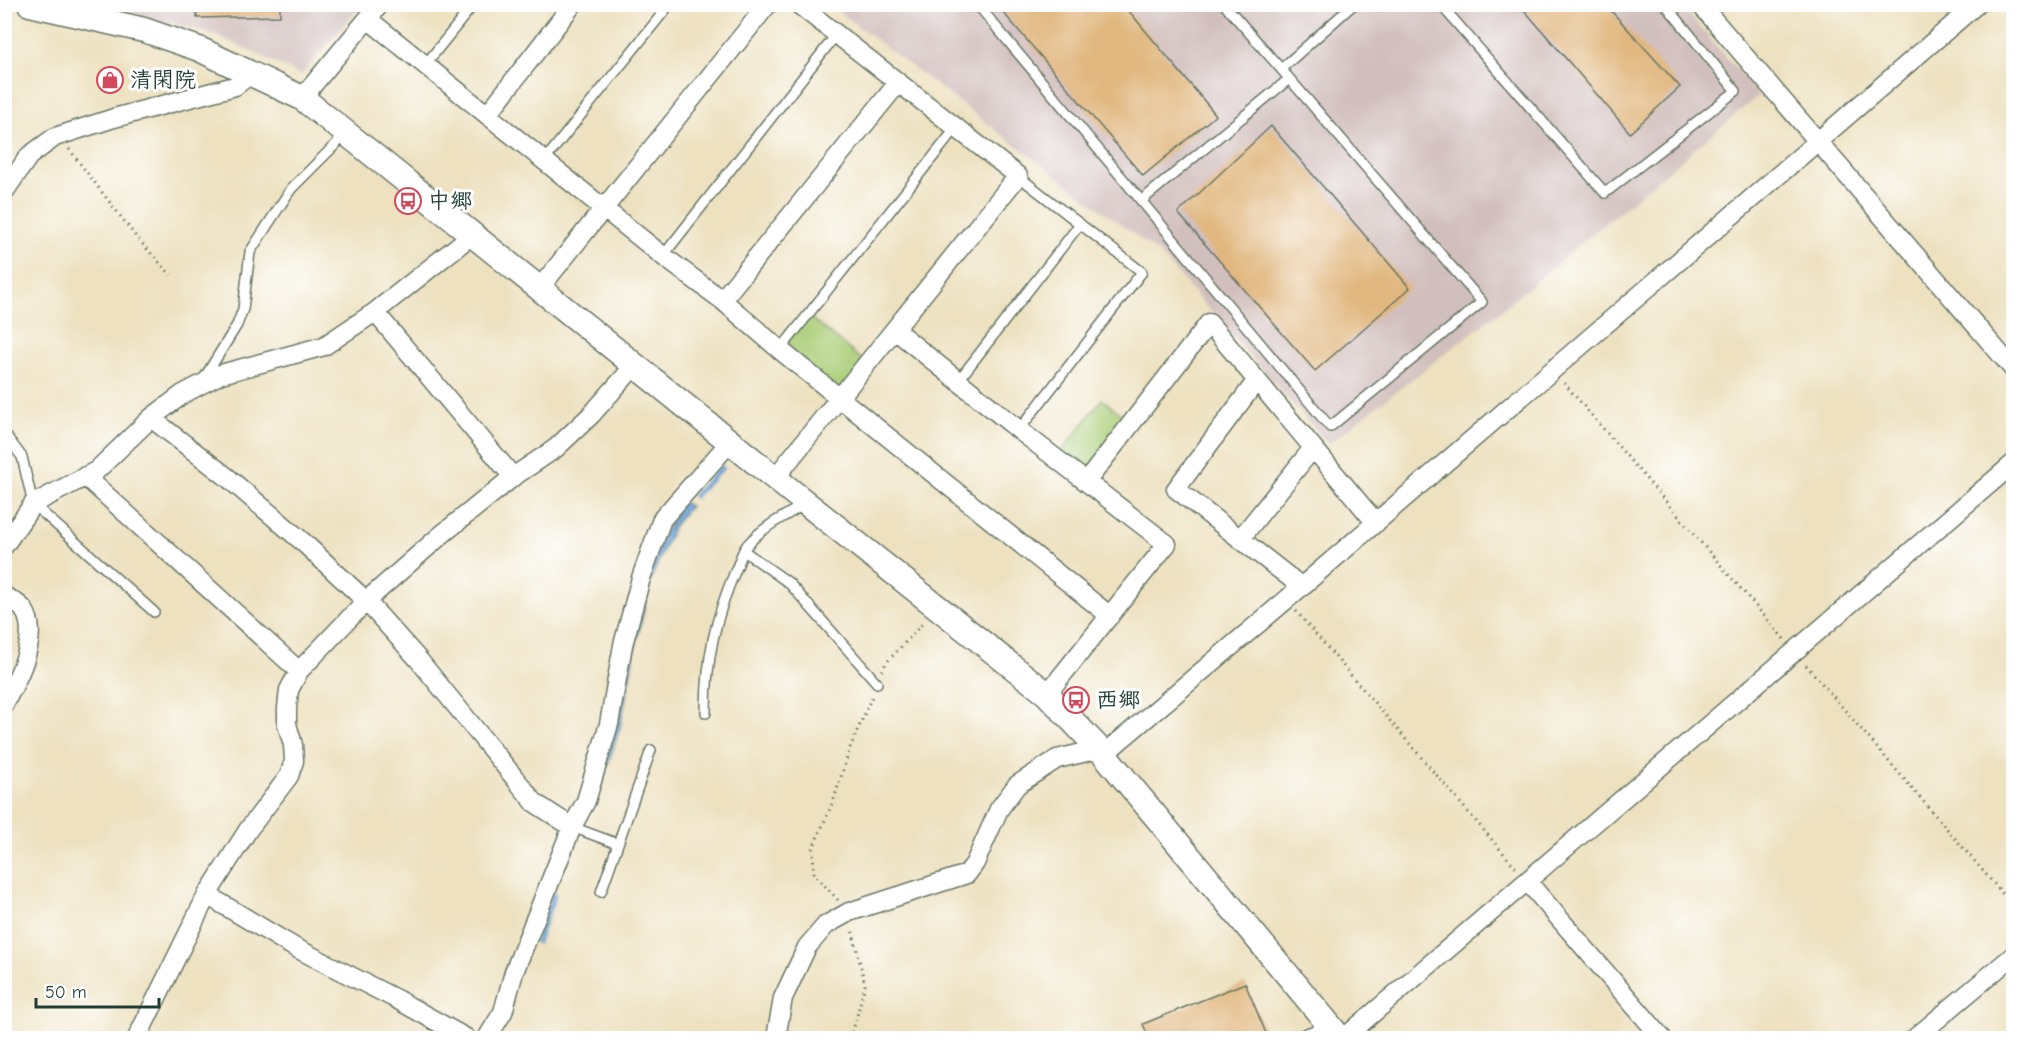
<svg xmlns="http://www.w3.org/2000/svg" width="2018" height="1043" font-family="'Comic Neue','Klee One',sans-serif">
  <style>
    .industrial { fill: #d1bfbd }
    .green { fill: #a9cc75; stroke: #648454; stroke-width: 1.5 }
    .water { fill: #669ed4; stroke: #426e84; stroke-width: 1.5 }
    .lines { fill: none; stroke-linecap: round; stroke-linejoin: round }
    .stream { stroke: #669ed4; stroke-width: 5 }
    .building { fill: #e1b77f }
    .lane-casing { stroke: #677665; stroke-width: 12 }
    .street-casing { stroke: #677665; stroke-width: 21 }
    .secondary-casing { stroke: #677665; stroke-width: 27 }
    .path { stroke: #677665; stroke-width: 3; stroke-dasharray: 1.5 4.5; stroke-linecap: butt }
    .lane { stroke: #fff; stroke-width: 9 }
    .street { stroke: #fff; stroke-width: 18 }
    .secondary { stroke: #fff; stroke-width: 24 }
    .labels { text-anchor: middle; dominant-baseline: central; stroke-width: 6; stroke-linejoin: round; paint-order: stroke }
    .poi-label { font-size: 22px; font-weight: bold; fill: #1f3d34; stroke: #fff; text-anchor: start }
  </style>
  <rect width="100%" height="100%" fill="#fff"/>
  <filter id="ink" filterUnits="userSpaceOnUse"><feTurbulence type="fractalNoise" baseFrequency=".0167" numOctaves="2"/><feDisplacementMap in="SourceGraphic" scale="12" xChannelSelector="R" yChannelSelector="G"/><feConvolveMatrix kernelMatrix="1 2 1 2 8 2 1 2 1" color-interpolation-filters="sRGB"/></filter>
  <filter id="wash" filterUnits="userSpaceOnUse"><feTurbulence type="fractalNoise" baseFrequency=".008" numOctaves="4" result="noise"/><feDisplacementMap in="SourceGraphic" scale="24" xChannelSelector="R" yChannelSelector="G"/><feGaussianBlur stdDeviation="1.35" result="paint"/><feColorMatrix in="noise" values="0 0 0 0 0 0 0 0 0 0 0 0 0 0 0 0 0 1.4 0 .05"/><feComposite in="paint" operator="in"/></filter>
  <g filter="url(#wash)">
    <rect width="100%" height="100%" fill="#ede1c0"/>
    <path class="industrial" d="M100,5H362L301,75L217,35Z
      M830,5H1681L1759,95L1500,311L1328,444L1159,253Z"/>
    <path class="green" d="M807,315L867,364L840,398L780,350Z
      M1102,399L1132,423L1086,482L1056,459Z"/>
    <path class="water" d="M682,502L690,506L673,527L651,579L636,644L620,727L596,802L591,795L656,547Z"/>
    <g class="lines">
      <path class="stream" d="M694,496L722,468
        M537,942L554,895"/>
    </g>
    <g id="blocks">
      <path class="building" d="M196,4H280V16L197,18Z
        M996,4H1123L1216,115L1143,176Z
        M1519,4H1605L1680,87L1630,133Z
        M1271,126L1410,288L1315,371L1178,213Z
        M1245,983L1268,1038H1149L1143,1024Z"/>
    </g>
  </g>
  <g filter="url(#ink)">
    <use href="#blocks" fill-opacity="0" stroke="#677665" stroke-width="1.5"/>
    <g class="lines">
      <defs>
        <path id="lane" d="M977,4L1330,427L1482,302L1281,69
          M1224,4L1281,69L1354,4
          M1440,4L1605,193L1736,91L1665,4
          M425,65L474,4
          M544,161L670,4
          M1018,176L1142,272L1019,430
          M1141,201L1289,79
          M663,256L836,35
          M780,350L956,128
          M203,380L237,325L243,309L250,252L291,189L346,134
          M958,381L1080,224
          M7,437L22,457L33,504L154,612
          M744,551L789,583L877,683
          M706,713C706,659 715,618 736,569C740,561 742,550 748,544C764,526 785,516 805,504
          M572,827L618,844
          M601,892L651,750"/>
        <path id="street" d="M1700,4L2014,370
          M369,20L663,256L722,300L780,350L1110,616
          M302,98L380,4
          M487,115L573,4
          M4,192L29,156L55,137L114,118L235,86L252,73
          M539,289L768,4
          M722,300L898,83
          M375,312L513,477
          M895,330L1019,430L1167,544L1047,694
          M1257,380L1176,489L1302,587
          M151,418L227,477L303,542L366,601L418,659L535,803L572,827
          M85,476L299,671
          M775,478L1018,176L798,4
          M1086,482L1209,323L1376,523
          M1240,539L1313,448
          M4,546L33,504L96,471L151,418L183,394L221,374L324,346L375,312L473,234
          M4,596C10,599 20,604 24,610C41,636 17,680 4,704
          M1104,754L1286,600L1977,4
          M1527,881L1662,1038
          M207,895L294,947L398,1000L466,1038
          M137,1038L207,895L248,830L289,776L294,761L293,745L287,724V708L289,690L299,671L366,601L440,536L513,477L556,448L591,415L636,364
          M487,1038L503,1012L514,972L572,827L586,801L609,724L623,645L641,578L662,519L730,442
          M776,1038L783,998L807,947L826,925L849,912L967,874L975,863L999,809L1017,785L1057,759L1099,749
          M1306,1038L1332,1029
          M1344,1038L2014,463
          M1915,1038L2014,955"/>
        <path id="secondary" d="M30,4L144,30L199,49L302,98L346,133L806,503L1047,694L1104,754L1340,1038"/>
      </defs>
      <use href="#lane" class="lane-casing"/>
      <use href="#street" class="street-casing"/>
      <use href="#secondary" class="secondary-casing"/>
      <path class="path" d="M69,149L137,238L171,275
        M1564,383L1784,639
        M1296,611L1516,868
        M1806,665L2014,907
        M882,671L886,663L924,622
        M838,900L814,874L813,848L834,799L850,748L873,694
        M851,1038L865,985L852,929"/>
      <use href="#lane" class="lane"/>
      <use href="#street" class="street"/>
      <use href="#secondary" class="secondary"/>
    </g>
  </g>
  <defs>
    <symbol id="shop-ring" viewBox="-11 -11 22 22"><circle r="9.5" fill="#fff" stroke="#d1495b" stroke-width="1.5"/><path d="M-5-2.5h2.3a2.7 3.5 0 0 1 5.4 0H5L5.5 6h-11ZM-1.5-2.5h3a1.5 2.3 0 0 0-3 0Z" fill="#d1495b"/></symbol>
    <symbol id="bus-ring" viewBox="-11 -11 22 22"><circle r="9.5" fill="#fff" stroke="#d1495b" stroke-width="1.5"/><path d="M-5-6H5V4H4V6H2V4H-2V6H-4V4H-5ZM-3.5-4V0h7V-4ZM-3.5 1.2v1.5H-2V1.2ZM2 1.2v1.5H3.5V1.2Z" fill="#d1495b"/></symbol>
  </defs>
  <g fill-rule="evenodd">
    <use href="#shop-ring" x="95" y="65" width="30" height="30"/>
    <use href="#bus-ring" x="393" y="186" width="30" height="30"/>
    <use href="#bus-ring" x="1061" y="685" width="30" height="30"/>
  </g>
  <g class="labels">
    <g class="poi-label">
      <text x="130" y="80">清閑院</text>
      <text x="428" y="201">中郷</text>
      <text x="1096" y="700">西郷</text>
    </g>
  </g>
  <rect width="2018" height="1043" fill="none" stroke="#fff" stroke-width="24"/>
  <path d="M36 998v9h123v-9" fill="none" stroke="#1f3d34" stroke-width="3"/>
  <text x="45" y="998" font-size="18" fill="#1f3d34" stroke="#ffffff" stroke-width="4.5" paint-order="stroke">50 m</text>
</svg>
